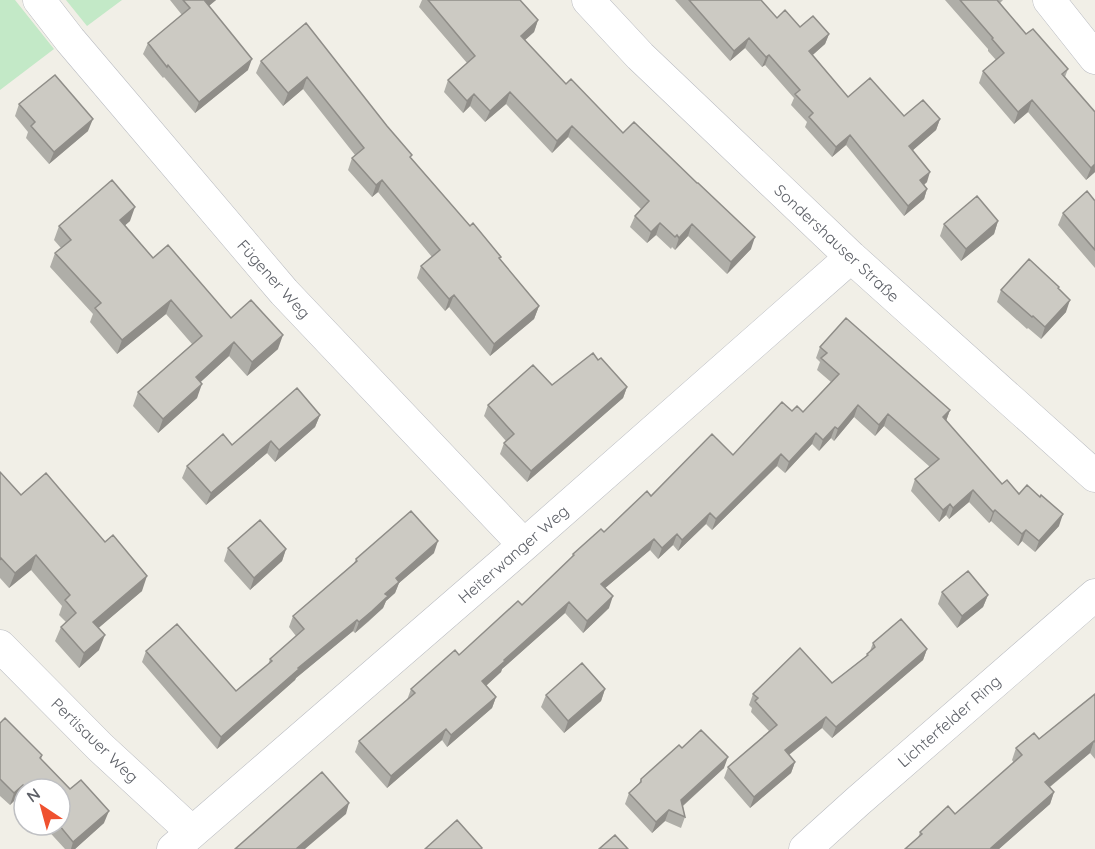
<svg xmlns="http://www.w3.org/2000/svg" width="1095" height="849" font-family="Quicksand,sans-serif">
  <style>
    .green { fill: #c3e9c7 }
    .lines { fill: none; stroke-linecap: round; stroke-linejoin: round }
    .minor-casing { stroke: #b9bbc1; stroke-width: 33 }
    .minor { stroke: #fff; stroke-width: 32 }
    .wall { fill: #afaea8 }
    .shaded-wall { fill: #8f8d88 }
    .building { fill: #cccac3; stroke: #8f8d88; stroke-width: 1.5 }
    .labels { text-anchor: middle; dominant-baseline: central; stroke-width: 4.5; stroke-linejoin: round; paint-order: stroke }
    .street-label { font-size: 16px; fill: #5e6168; stroke: #fff }
  </style>
  <rect width="100%" height="100%" fill="#f1efe7"/>
  <path class="green" d="M0,0H15L54,49L0,90Z
    M66,0H122L87,26Z"/>
  <g class="lines">
    <defs>
      <path id="minor" d="M39,0L70,40L284,292L524,545
        M588,0L640,56L851,257L1095,476
        M1049,0L1095,58
        M0,646L100,747L192,832
        M173,849L524,545L851,257
        M805,849L857,802L1095,595"/>
    </defs>
    <use href="#minor" class="minor-casing"/>
    <use href="#minor" class="minor"/>
  </g>
  <path class="wall" d="M170,0H216L209,6L248,70L195,113L164,77L163,78L143,54L148,43L182,15Z
    M422,0H520L538,20L534,32L525,40L566,84L623,133L751,249L727,274L688,236L675,250L672,247L671,249L656,235L647,243L630,227L635,216L641,209L568,137L552,153L506,104L485,122L470,106L463,113L444,92L448,80L467,63L419,7Z
    M675,0H761L777,18L800,27L829,34L825,44L812,55L848,97L904,116L940,119L936,130L912,151L927,182L924,185L927,189L924,199L904,216L846,145L832,157L805,127L807,122L791,105L794,98L765,65L762,67L745,48L730,61Z
    M945,0H1003L1000,3L1026,34L1068,69L1065,77L1095,172L1086,180L1028,112L1014,124L979,83L983,71L996,60L988,51V49Z
    M306,23L411,158L470,226L501,257L500,259L539,306L534,319L490,356L449,307L445,311L417,278L421,266L432,257L378,192L372,197L348,170L352,158L355,155L303,89L283,106L256,73L261,61Z
    M19,104L88,131L49,164L26,138L28,132L15,116Z
    M1095,201V268L1058,225L1063,213Z
    M130,221L125,225L153,258L231,318L278,349L247,376L229,356L200,382L197,398L158,433L133,406L138,392L192,344L166,314L117,354L90,322L93,314L50,267L55,253L61,248L54,240L59,226Z
    M998,221L994,234L961,261L940,236L944,224Z
    M1059,287V289L1066,312L1041,339L1028,328L1027,329L997,302L1001,290Z
    M820,347L950,410L946,421L1002,484L1019,494L1059,526L1035,552L1022,541L1018,546L991,521L989,523L969,502L949,519L946,515L939,522L911,491L915,479L930,467L884,426L875,436L854,417L834,441L831,438L819,451L812,444L785,473L777,466L712,530L706,524L678,551L673,545L658,559L650,550L605,588L609,608L583,633L565,613L502,669L501,672L486,686L496,697L492,708L447,747L442,740L387,788L355,752L359,741L407,700L411,689L459,655L522,605L571,558L573,554L604,532L651,496L733,455L792,411L803,412L831,382L817,370L820,362L816,358Z
    M598,360L627,387L623,398L527,482L500,454L504,443L506,441L484,416L488,405L552,385Z
    M320,415L315,427L275,462L267,453L206,505L182,478L187,466L232,445Z
    M0,472L21,495L142,591L98,628L99,650L79,668L55,641L61,627L66,622L59,615L62,606L31,570L9,588L0,578Z
    M228,548L286,549L282,561L250,590L224,561Z
    M434,553L399,583L395,593L386,601L383,608L368,622L355,633L353,631L296,678L295,680L217,749L142,662L146,651L236,691L268,665L270,659L296,636L289,627L293,616L354,563L356,559Z
    M942,592L988,595L983,607L957,628L938,604Z
    M873,643L927,649L923,660L832,738L822,728L789,755L795,762L791,773L750,808L724,778L728,767L769,731L751,712L752,708L749,705L753,694L832,683L866,656L870,651Z
    M605,689L601,701L564,733L541,707L546,695Z
    M1095,694V759L1090,753L1050,787L1054,792L1050,804L999,849H905L918,838L920,832L955,814L1014,763L1012,760L1016,748L1039,739Z
    M0,723L42,755L41,759L104,823L75,849H65L43,825H60V789H24V803L18,797L10,805L0,796Z
    M682,748L724,768L683,806L685,817L681,828L665,821L652,833L625,804L629,793L639,783L641,779Z"/>
  <path class="shaded-wall" d="M206,0H216L200,13L205,1Z
    M538,20L534,32L516,48L521,36Z
    M829,34L825,44L805,62L809,51Z
    M749,38L745,48L730,61L734,51Z
    M769,55L765,65L762,67L766,57Z
    M252,59L248,70L195,113L199,102Z
    M307,77L303,89L283,106L288,93Z
    M510,92L506,104L485,122L490,111Z
    M474,94L470,106L463,113L467,101Z
    M1032,100L1028,112L1014,124L1018,112Z
    M93,119L88,131L49,164L54,152Z
    M940,119L936,130L905,157L909,146Z
    M572,126L568,137L552,153L557,141Z
    M850,135L846,145L832,157L836,147Z
    M1095,164V172L1086,180L1091,168Z
    M930,172L927,182L916,191L920,180Z
    M382,180L378,192L372,197L376,185Z
    M927,189L924,199L904,216L908,206Z
    M135,207L130,221L115,234L120,220Z
    M998,221L994,234L961,261L966,249Z
    M660,223L656,235L647,243L651,232Z
    M692,224L688,236L675,250L679,238Z
    M755,237L751,249L727,274L731,262Z
    M454,295L449,307L445,311L449,299Z
    M171,300L166,314L117,354L122,340Z
    M1070,300L1066,312L1041,339L1045,327Z
    M539,306L534,319L490,356L494,344Z
    M283,335L278,349L247,376L252,362Z
    M234,342L229,356L191,391L196,377Z
    M202,384L197,398L158,433L163,419Z
    M627,387L623,398L527,482L531,471Z
    M858,405L854,417L834,441L838,429Z
    M950,410L946,421L943,417Z
    M888,414L884,426L875,436L879,425Z
    M320,415L315,427L275,462L279,450Z
    M835,427L831,438L819,451L823,440Z
    M816,433L812,444L785,473L789,462Z
    M271,441L267,453L206,505L211,493Z
    M781,454L777,466L712,530L716,519Z
    M973,490L969,502L949,519L953,508Z
    M950,504L946,515L939,522L943,510Z
    M995,510L991,521L989,523L993,512Z
    M710,513L706,524L678,551L682,540Z
    M1063,514L1059,526L1035,552L1039,541Z
    M1026,530L1022,541L1018,546L1022,534Z
    M677,534L673,545L658,559L662,548Z
    M654,539L650,550L597,595L601,584Z
    M438,541L434,553L399,583L395,593L386,601L383,608L355,633L359,622L396,578Z
    M286,549L282,561L250,590L254,578Z
    M36,555L31,570L9,588L15,573Z
    M147,576L142,591L88,637L93,622Z
    M988,595L983,607L957,628L962,616Z
    M613,596L609,608L583,633L587,621Z
    M569,602L565,613L502,669L501,672L478,693L482,681L504,660Z
    M357,620L353,631L296,678L295,680L217,749L221,737L298,668Z
    M105,635L99,650L79,668L84,653Z
    M927,649L923,660L832,738L836,727Z
    M605,689L601,701L564,733L568,721Z
    M496,697L492,708L447,747L451,735Z
    M826,717L822,728L781,761L785,750Z
    M446,729L442,740L387,788L391,776Z
    M1094,741L1090,753L1041,794L1045,782Z
    M728,757L724,768L678,810L681,800Z
    M795,762L791,773L750,808L754,797Z
    M23,785L18,797L10,805L14,793Z
    M1054,792L1050,804L999,849H990Z
    M349,803L346,814L305,849H296Z
    M669,810L665,821L652,833L656,822Z
    M109,811L104,823L75,849H71L73,842Z"/>
  <path class="building" d="M183,0H206L205,1L252,59L199,102L168,65L167,67L148,43L190,8Z
    M428,0H520L538,20L521,36L566,84L571,79L623,133L634,122L697,183H698L755,237L731,262L692,224L679,238L677,235L675,237L660,223L651,232L635,216L649,201L572,126L557,141L510,92L490,111L474,94L467,101L448,80L475,56Z
    M689,0H761L777,18L785,10L800,27L813,16L829,34L809,51L848,97L870,78L904,116L923,100L940,119L909,146L930,172L920,180L927,189L908,206L850,135L836,147L809,117L813,113L795,94L800,90L769,55L766,57L749,38L734,51Z
    M960,0H997L1026,34L1033,29L1068,69L1062,74L1095,112V164L1091,168L1032,100L1018,112L983,71L1004,53L992,39L993,38Z
    M306,23L387,126L412,155L410,157L470,226L473,223L501,257L499,258L539,306L494,344L454,295L449,299L421,266L440,250L382,180L376,185L352,158L364,148L307,77L288,93L261,61Z
    M55,75L93,119L54,152L31,126L35,122L19,104Z
    M112,180L135,207L120,220L153,258L168,245L231,318L251,300L283,335L252,362L234,342L196,377L202,384L163,419L138,392L202,336L171,300L122,340L95,308L101,303L55,253L71,240L59,226Z
    M1087,191L1095,201V250L1063,213Z
    M977,196L998,221L966,249L944,224Z
    M1029,259L1059,287L1058,288L1070,300L1045,327L1033,316L1032,317L1001,290Z
    M846,318L950,410L943,417L1002,484L1007,480L1019,494L1027,485L1040,497L1041,495L1063,514L1039,541L1026,530L1022,534L995,510L993,512L973,490L953,508L950,504L943,510L915,479L939,459L888,414L879,425L858,405L838,429L835,427L823,440L816,433L789,462L781,454L716,519L710,513L682,540L677,534L662,548L654,539L601,584L613,596L587,621L569,602L504,660L505,661L482,681L496,697L451,735L446,729L391,776L359,741L415,693L411,689L455,650L459,655L518,601L522,605L574,555L573,554L601,529L604,532L647,491L651,496L712,434L733,455L782,402L792,411L797,406L803,412L839,374L821,358L827,353L820,347Z
    M593,353L598,360L601,358L627,387L531,471L504,443L514,434L488,405L533,365L552,385Z
    M297,388L320,415L279,450L271,441L211,493L187,466L223,434L232,445Z
    M0,472L21,495L46,473L105,542L113,535L147,576L93,622L105,635L84,653L61,627L76,613L65,600L70,595L36,555L15,573L1,558L0,560Z
    M411,511L438,541L396,578L399,582L385,594L388,596L372,611L359,622L357,620L298,668L299,669L221,737L146,651L177,624L236,691L272,661L270,659L304,629L293,616L357,561L356,559Z
    M260,520L286,549L254,578L228,548Z
    M968,571L988,595L962,616L942,592Z
    M901,619L927,649L836,727L826,717L785,750L795,762L754,797L728,767L777,725L755,701L758,698L753,694L800,648L832,683L868,655L867,654L875,647L873,643Z
    M582,663L605,689L568,721L546,695Z
    M1095,694V742L1094,741L1045,782L1054,792L991,848L992,849H905L922,834L920,832L948,806L955,814L1022,755L1016,748L1034,733L1039,739Z
    M5,718L42,755L40,758L70,789L81,780L109,811L73,842L59,825H60V789H27L23,785L14,793L0,779V723Z
    M701,730L728,757L681,800L685,817L669,810L656,822L629,793L641,782V779L679,745L682,748Z
    M322,772L349,803L296,849H235Z
    M457,820L482,848L481,849H425Z
    M615,835L628,849H599Z"/>
  <g class="labels">
    <g class="street-label">
      <text transform="translate(837 243) rotate(43)">Sondershauser Straße</text>
      <text transform="translate(274 279) rotate(48)">Fügener Weg</text>
      <text transform="translate(513 554) rotate(-41)">Heiterwanger Weg</text>
      <text transform="translate(949 721) rotate(-41)">Lichterfelder Ring</text>
      <text transform="translate(95 740) rotate(44)">Pertisauer Weg</text>
    </g>
  </g>
  <g transform="translate(42 807) rotate(324)"><circle r="28" fill="#ffffff" stroke="#bfc0c3" stroke-width="1.5"/>
  <path d="M0-4.5L10 22L0 15L-10 22Z" fill="#ef512f"/>
  <text y="-9" font-size="16" font-weight="bold" text-anchor="middle" fill="#5e6168">N</text>
  </g>
</svg>
